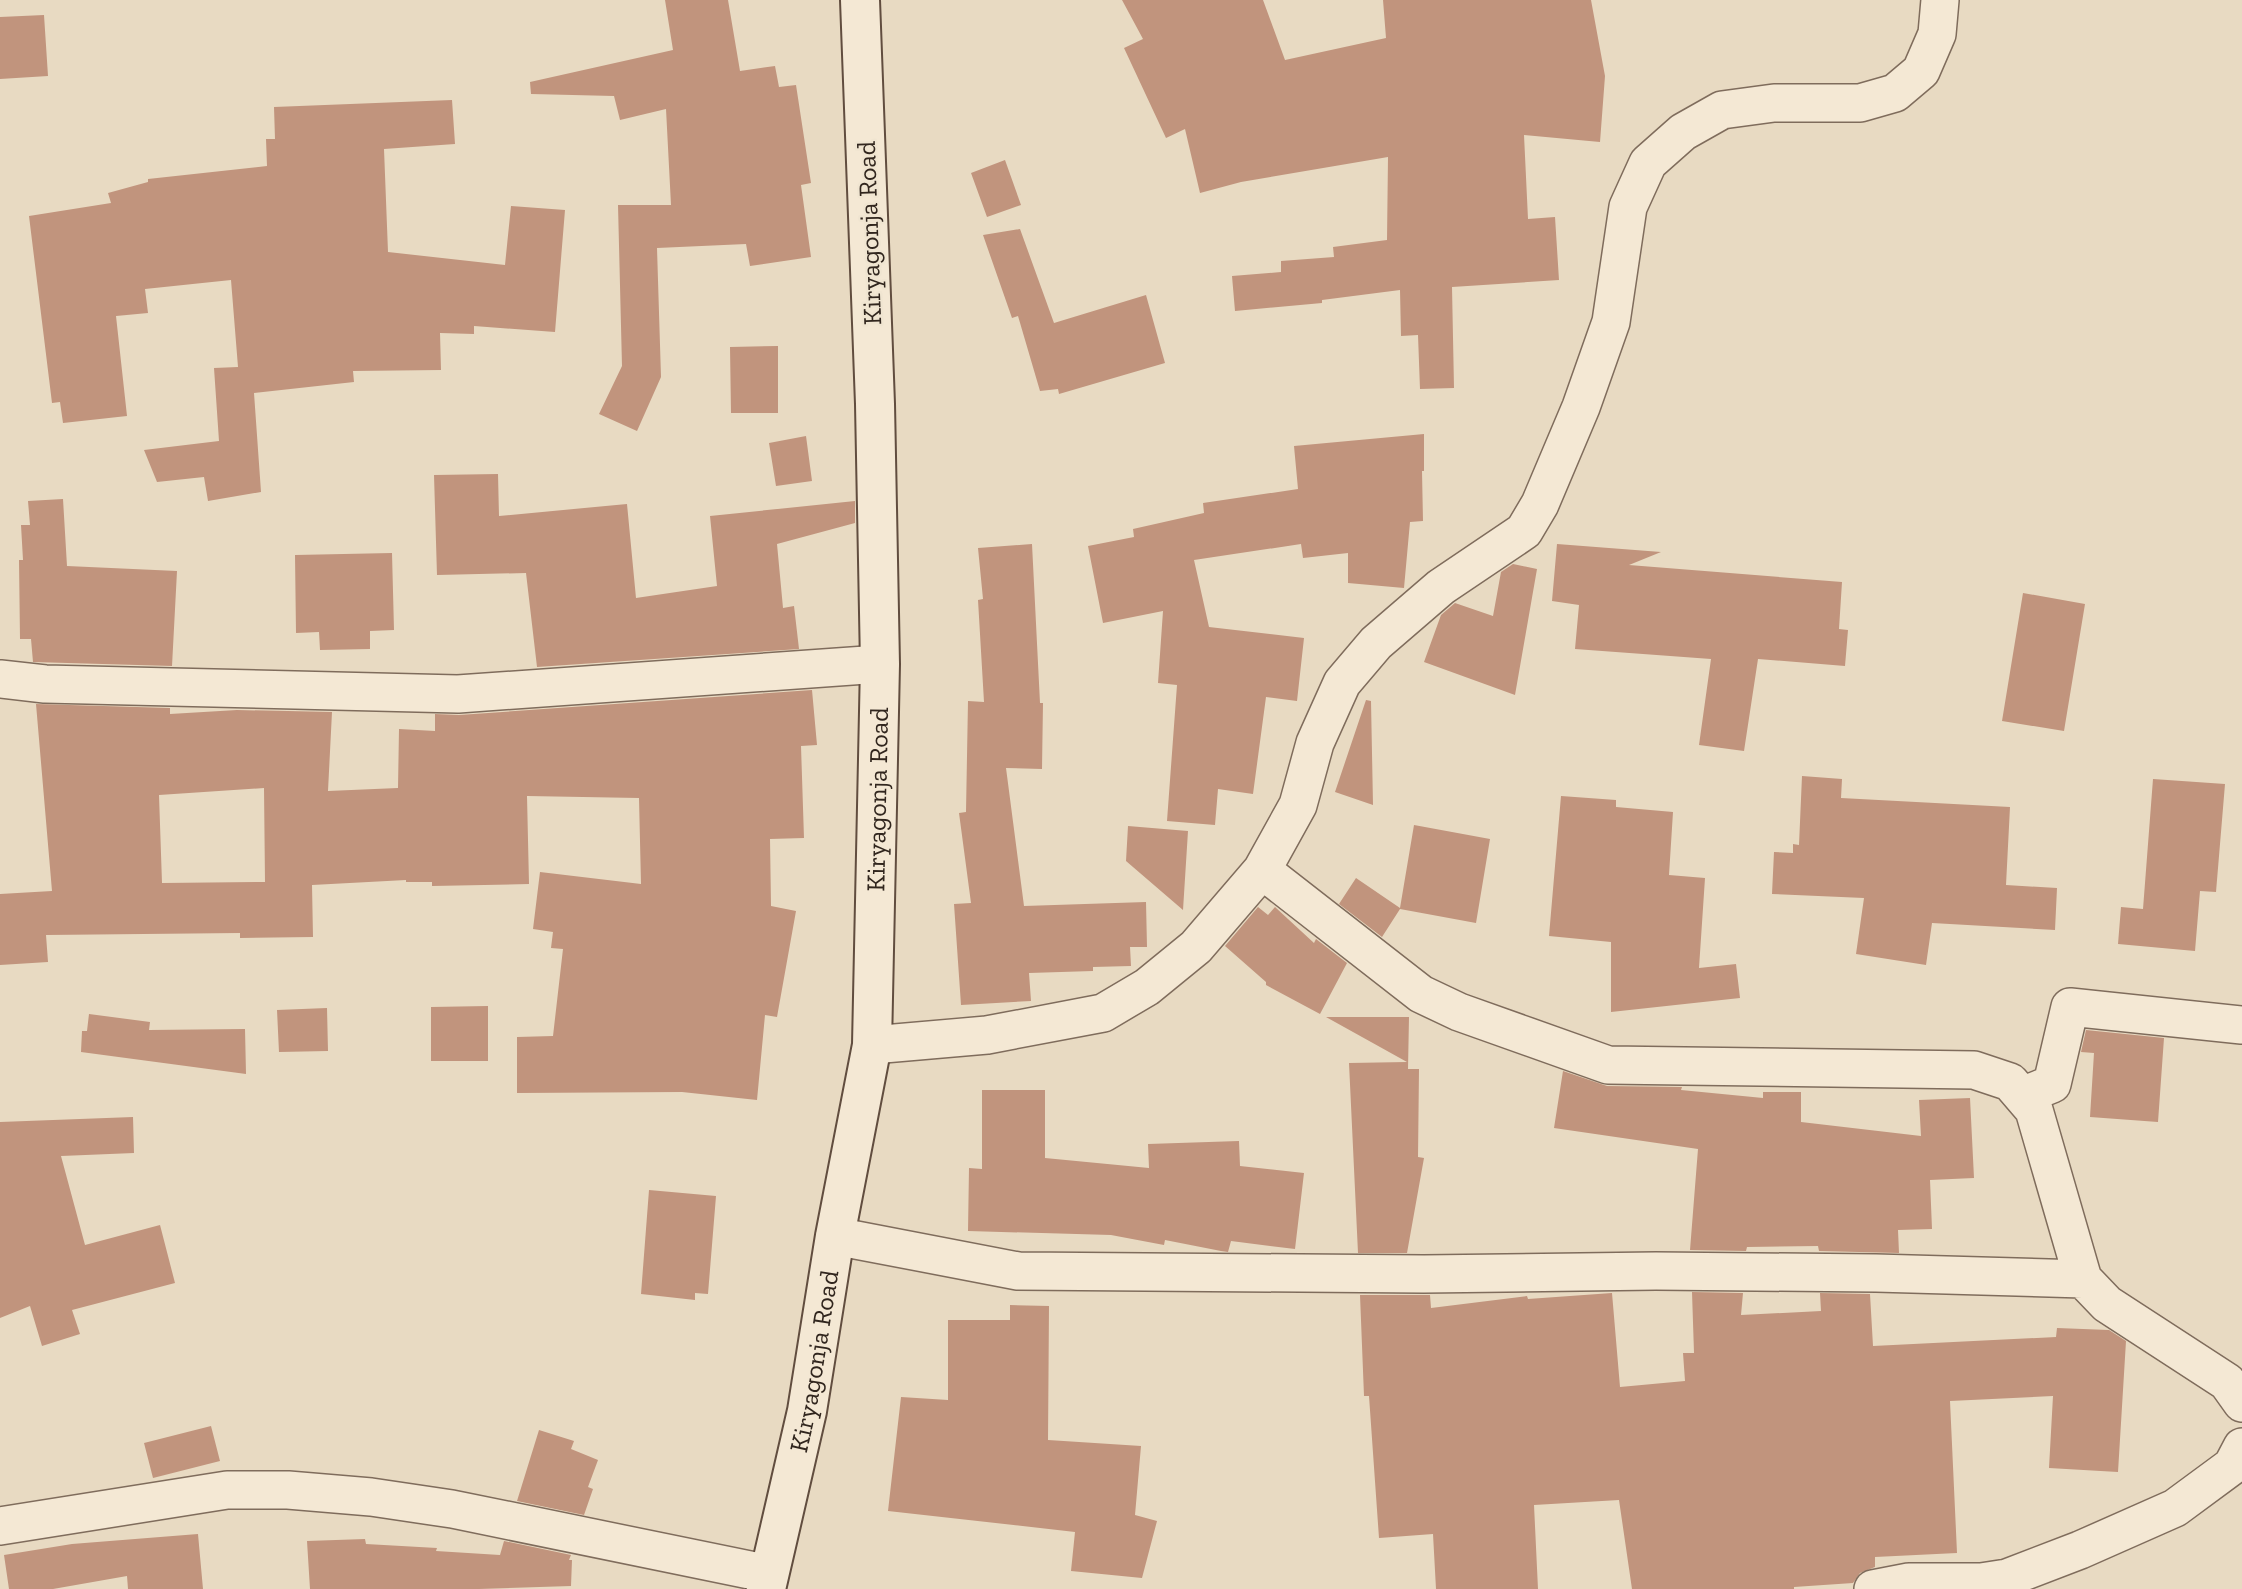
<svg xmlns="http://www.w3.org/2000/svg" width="2242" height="1589" font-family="'Zilla Slab',serif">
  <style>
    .building { fill: #c1947d; fill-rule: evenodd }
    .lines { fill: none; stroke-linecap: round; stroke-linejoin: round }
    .street-casing { stroke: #7f6c5c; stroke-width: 40 }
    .secondary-casing { stroke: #614d3f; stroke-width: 42 }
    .street { stroke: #f4e8d4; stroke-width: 37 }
    .secondary { stroke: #f4e8d4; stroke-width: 38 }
    .labels { text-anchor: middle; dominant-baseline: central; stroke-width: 5; stroke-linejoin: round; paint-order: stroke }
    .street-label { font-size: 26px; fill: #31261e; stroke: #f0e5d1 }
  </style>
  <rect width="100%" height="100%" fill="#e8dac2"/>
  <path class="building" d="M665,0H728L740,71L775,66L779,87L796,85L811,183L801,185L811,257L750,266L746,244L657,248L661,377L637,431L599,414L622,366L618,205H671L666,109L620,120L614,96L531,94L530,82L673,50Z
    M1122,0H1263L1285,60L1386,38L1383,0H1591L1605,76L1600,142L1524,135L1528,219L1555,217L1559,280L1452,287L1454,388L1420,389L1418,335L1401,336L1400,290L1322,300V303L1235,311L1232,276L1281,272V261L1334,257L1333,247L1387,240L1388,157L1241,182L1200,193L1185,129L1166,138L1124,48L1143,39Z
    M44,15L48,76L0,79V17Z
    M452,100L455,144L384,149L388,252L505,265L511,206L565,210L555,332L474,326V334L440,333L441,370L353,371L354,382L254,393L261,492L208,501L204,477L157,482L144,450L219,441L214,368L238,367L231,280L145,289L148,313L116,316L127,416L63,423L60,402L52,403L29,216L111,203L108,193L148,182V179L267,166L266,139H275L274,107Z
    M1005,160L1021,205L987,217L971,173Z
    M1020,229L1054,323L1146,295L1165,363L1059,394L1058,389L1040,391L1018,316L1012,318L983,235Z
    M778,346V413H731L730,347Z
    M1424,434V471H1422L1423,521L1410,522L1404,588L1348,583V553L1303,558L1301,544L1194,560L1209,627L1304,638L1297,701L1266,697L1253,794L1218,789L1215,825L1167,821L1177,685L1158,683L1163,611L1103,623L1088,546L1134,537L1133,529L1204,513L1203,503L1298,489L1294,446Z
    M806,436L812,481L776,486L769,443Z
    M498,474L499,516L627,504L636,598L717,586L710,516L855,501V523L777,544L783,608L794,606L799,649L537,667L526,573L437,575L434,475Z
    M63,499L67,566L177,571L172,666L33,662L31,639H20L19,560H23L21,525H30L28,501Z
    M1032,544L1040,703H1043L1042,769L1006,768L1024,906L1146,902L1147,947H1130L1131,966L1093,967V971L1029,973L1031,1001L961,1005L954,904L971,903L959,813L966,812L968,701L984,702L978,600L983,599L978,548Z
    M1557,544L1661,552L1629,565L1842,582L1839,629L1848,630L1845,666L1758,659L1744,751L1699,745L1711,659L1575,649L1579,605L1552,601Z
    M392,553L394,630L370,631V649L320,650L319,632L296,633L295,555Z
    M1513,564L1537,569L1515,695L1424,662L1441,615L1455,603L1493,616L1501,572Z
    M2023,593L2085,604L2064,731L2002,721Z
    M812,690L817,745L801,746L804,838L770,839L771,906L796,911L777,1017L765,1015L757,1100L682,1092L517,1093V1037L553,1036L563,949L551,948L553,932L533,929L540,872L641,884L639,798L527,796L529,884L432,886V882H406V880L312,885L313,937L240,938V933L46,935L48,962L0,965V894L52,891L36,704L170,708V714L237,710L332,712L328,791L398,788L399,729L435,731V714L459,715ZM264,788L265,882L162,883L159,795Z
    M1366,700L1371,701L1373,805L1335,792Z
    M1802,776L1842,779L1841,798L2010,807L2006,885L2057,888L2055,930L1932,923L1926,965L1856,954L1864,898L1772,894L1774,852L1793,853V844L1799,845Z
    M2153,779L2225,784L2216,892L2200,891L2195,951L2118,944L2121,907L2143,909Z
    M1561,796L1616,800V807L1673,812L1669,875L1705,878L1699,968L1736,964L1740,998L1611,1012V942L1549,936Z
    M1414,825L1490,839L1476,923L1400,909L1382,937L1339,904L1356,878L1400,908Z
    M1128,826L1188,831L1183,910L1126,861Z
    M1258,907L1268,915L1275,907L1314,943L1316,939L1347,963L1320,1014L1266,985V982L1225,946Z
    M488,1006V1061H431V1007Z
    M327,1008L328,1051L279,1052L277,1010Z
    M89,1014L150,1022L149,1030L245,1029L246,1074L81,1052L82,1031H87Z
    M1326,1017H1409L1408,1069H1419L1418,1157L1424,1158L1407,1253H1358L1349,1063L1407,1062Z
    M2086,1030L2164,1038L2158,1122L2090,1117L2094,1053L2081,1052Z
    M1563,1071L1607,1086L1682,1087L1681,1090L1763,1098V1092H1801V1122L1921,1136L1919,1100L1970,1098L1974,1178L1930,1180L1932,1229L1898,1230L1899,1253L1819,1251L1818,1246L1747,1247L1746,1251L1690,1250L1698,1149L1554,1128Z
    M982,1090H1045V1158L1149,1168L1148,1144L1239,1141L1240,1166L1304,1173L1295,1249L1231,1241L1228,1252L1221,1251L1165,1240L1164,1245L1111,1235L968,1231L969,1168L982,1169Z
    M133,1117L134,1153L61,1156L85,1245L160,1225L175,1283L72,1310L80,1334L42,1346L30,1306L0,1318V1122Z
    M649,1190L716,1196L708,1294L695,1293V1300L641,1294Z
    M1692,1292L1743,1293L1741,1315L1821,1311L1820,1293L1870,1294L1873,1346L2056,1337L2057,1328L2109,1330L2126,1341L2118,1472L2049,1468L2053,1396L1950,1401L1957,1553L1875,1557V1567L1860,1573L1853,1583L1794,1587V1589H1632L1619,1500L1534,1505L1538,1589H1436L1433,1534L1379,1538L1369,1396H1364L1360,1295H1430L1431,1308L1527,1296L1528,1299L1612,1293L1620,1387L1685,1381L1683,1353H1694Z
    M1010,1305L1049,1306L1048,1440L1141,1446L1135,1515L1157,1521L1142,1578L1071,1571L1075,1532L888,1511L901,1397L948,1400V1320H1010Z
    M211,1426L220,1461L153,1478L144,1443Z
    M539,1430L574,1441L571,1449L598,1460L588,1487L593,1489L584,1515L517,1501Z
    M198,1534L203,1589H128L127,1576L53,1589H9L4,1555L72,1544Z
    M365,1539L366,1544L437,1548L436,1551L500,1555L504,1541L571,1555L569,1560H572L571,1586L479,1589H310L307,1541Z"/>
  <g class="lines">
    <defs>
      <path id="street" d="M0,679L45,684L458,694L880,664
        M1262,870L1421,994L1459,1012L1608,1065L1974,1070L2010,1082L2034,1110L2083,1279L2107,1304L2227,1382L2242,1403
        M872,1045L987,1035L1103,1013L1147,987L1196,947L1262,870L1298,805L1315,743L1342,683L1376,643L1441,587L1524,531L1540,504L1581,407L1611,322L1628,207L1648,163L1683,132L1722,110L1774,103H1860L1895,93L1921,71L1937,34L1940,0
        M2022,1096L2052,1084L2070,1007L2242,1025
        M835,1236L1018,1271L1424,1274L1656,1271L1876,1273L2083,1279
        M0,1526L227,1490H288L371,1497L452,1509L769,1574
        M1873,1589L1909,1582H1981L2007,1578L2080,1550L2175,1508L2232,1466L2242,1447"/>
      <g id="secondary">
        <path id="s1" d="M766,1589L807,1411L835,1236L872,1045L880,664L875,404L860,0"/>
      </g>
    </defs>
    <use href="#street" class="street-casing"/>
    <use href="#secondary" class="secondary-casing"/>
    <use href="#street" class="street"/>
    <use href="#secondary" class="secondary"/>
  </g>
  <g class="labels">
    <g class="street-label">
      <text transform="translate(869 233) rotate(-92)">Kiryagonja Road</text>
      <text stroke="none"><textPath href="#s1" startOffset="800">Kiryagonja Road</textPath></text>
      <text stroke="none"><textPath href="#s1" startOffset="233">Kiryagonja Road</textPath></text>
    </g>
  </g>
</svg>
